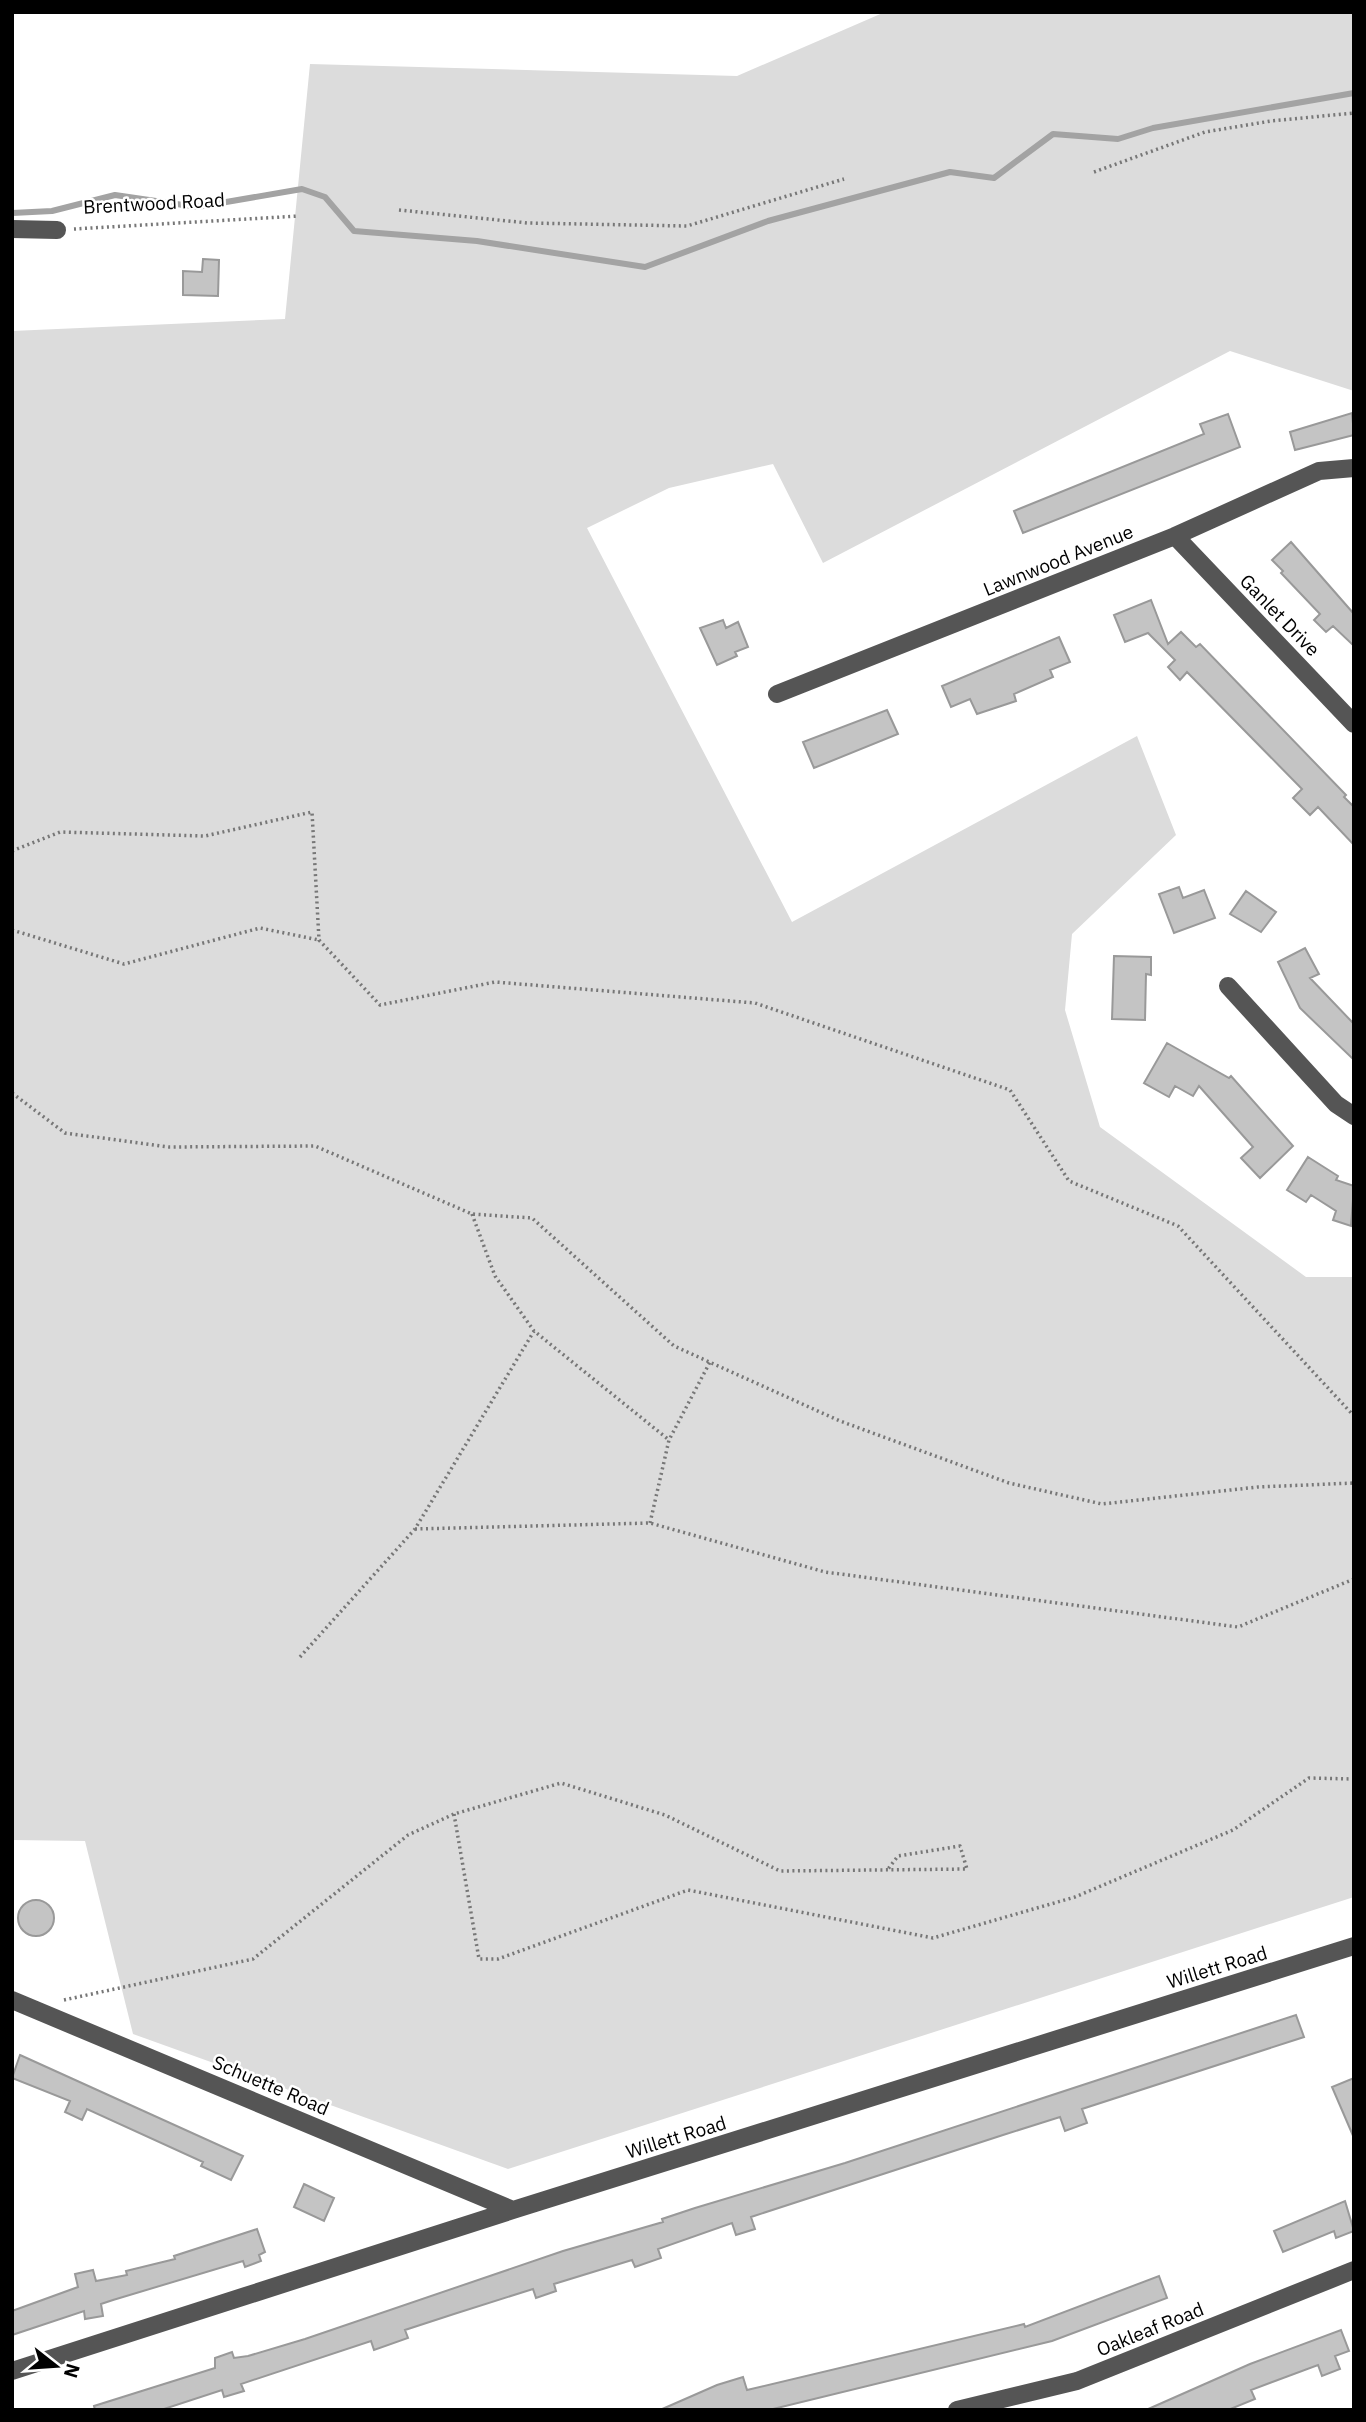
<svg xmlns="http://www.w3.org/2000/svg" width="1366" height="2422" font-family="'IBM Plex Sans',sans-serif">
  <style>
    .green { fill: #dcdcdc }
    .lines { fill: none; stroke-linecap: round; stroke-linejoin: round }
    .stream { stroke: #a3a3a3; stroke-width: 6 }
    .building { fill: #c4c4c4; stroke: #999; stroke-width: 2 }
    .path { stroke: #777; stroke-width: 3.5; stroke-dasharray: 2 3.5; stroke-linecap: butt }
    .minor { stroke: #555; stroke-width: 18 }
    .labels { text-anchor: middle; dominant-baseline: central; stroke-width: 5; stroke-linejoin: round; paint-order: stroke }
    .street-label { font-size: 19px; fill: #000; stroke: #fff }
  </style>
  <rect width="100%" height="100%" fill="#fff"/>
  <path class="green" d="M885,12H1354V391L1230,351L823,563L773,464L669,488L587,528L792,922L1137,736L1176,835L1072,934L1065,1010L1100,1127L1306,1277H1354V1897L508,2169L133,2034L85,1841L12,1840V331L285,319L310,64L737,76Z"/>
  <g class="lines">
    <path class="stream" d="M12,213L52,211L115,195L197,207L302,189L325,197L354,231L477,241L645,267L768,221L950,172L994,178L1053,134L1118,139L1153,128L1354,93"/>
  </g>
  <path class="building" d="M203,259L219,260L218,296L183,295V271L202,272Z
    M1352,413L1354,435L1295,450L1290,432Z
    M1228,414L1240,447L1023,533L1014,511L1204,434L1200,424Z
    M1291,542L1354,614V646L1333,626L1326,632L1314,620L1320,614L1281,573L1283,571L1272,560Z
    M1151,600L1168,644L1181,632L1196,647L1200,644L1346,795L1344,797L1354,807V845L1318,807L1310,815L1293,798L1302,789L1187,672L1180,680L1168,667L1175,660L1148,633L1125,642L1114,615Z
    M723,620L726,628L738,622L748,647L735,652L737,656L717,665L700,628Z
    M1059,637L1070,662L1050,670L1053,677L1014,694L1016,701L977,714L970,699L951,707L942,686Z
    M887,710L898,734L814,768L803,742Z
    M1179,887L1183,898L1204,890L1215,918L1174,933L1159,894Z
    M1246,891L1276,912L1261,932L1230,914Z
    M1305,948L1319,974L1310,978L1354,1024V1060L1300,1008L1278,962Z
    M1114,956L1151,957V975L1146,974L1145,1020L1112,1019Z
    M1167,1043L1229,1078L1231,1076L1293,1146L1260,1178L1241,1158L1253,1147L1199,1086L1193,1096L1175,1086L1169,1097L1144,1083Z
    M1308,1157L1338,1176L1336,1180L1354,1186L1351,1226L1333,1220L1336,1211L1311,1195L1306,1202L1287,1190Z
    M18 1918a18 18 0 1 1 36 0a18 18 0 1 1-36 0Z
    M1296,2015L1304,2037L1082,2109L1087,2123L1065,2131L1060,2117L1003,2135L751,2217L755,2229L736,2235L732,2223L658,2249L661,2258L635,2267L632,2260L554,2284L556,2291L536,2298L533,2289L454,2314L405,2330L408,2338L374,2350L371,2341L241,2384L244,2391L224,2397L222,2390L161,2410H95L94,2406L215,2368V2358L232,2352L234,2358L248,2356L305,2339L563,2251L663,2222L662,2219L695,2208L845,2163Z
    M20,2055L243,2156L231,2180L201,2166L203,2162L87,2109L82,2120L65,2112L70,2101L12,2078Z
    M1354,2078V2138L1332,2087Z
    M304,2184L334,2198L324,2221L294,2207Z
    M1345,2201L1354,2231L1336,2238L1334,2231L1283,2252L1274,2231Z
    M257,2229L265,2252L259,2255L261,2261L245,2267L243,2261L113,2300L101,2304L103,2316L85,2319L84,2311L12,2335V2311L78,2287L75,2274L93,2270L96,2281L127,2275L126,2271L175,2259L174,2256Z
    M1159,2276L1167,2298L1052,2341L769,2410H660L717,2385L743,2377L747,2390L1024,2324L1025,2327Z
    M1341,2330L1349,2351L1335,2356L1340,2369L1322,2376L1318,2365L1251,2390L1255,2399L1228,2410H1146L1250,2364Z"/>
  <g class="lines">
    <path class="path" d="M1094,172L1205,132L1271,121L1354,113
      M399,210L528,223L687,226L844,179
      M74,229L299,216
      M12,851L60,832L205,836L312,812L319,940L380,1005L495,982L755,1003L1010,1090L1069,1181L1178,1226L1354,1416
      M12,930L124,964L260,928L319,940
      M12,1093L65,1133L169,1147L315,1146L472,1214L532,1218L674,1346L840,1421L1009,1483L1102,1504L1258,1487L1354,1483
      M472,1214L495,1276L534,1331L669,1440
      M650,1523L669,1440L710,1362
      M415,1529L650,1523L825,1572L1238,1627L1354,1579
      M300,1657L415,1529L534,1331
      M454,1814L479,1959H498L688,1890L933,1938L1075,1897L1233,1830L1309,1778L1354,1779
      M64,2000L253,1959L408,1835L454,1814L561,1783L665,1815L780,1871L967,1869L960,1846L898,1856L888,1869"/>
    <path class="minor" d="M12,229L57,230
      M1175,536L1354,724
      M777,694L1175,536L1319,471L1354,468
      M1228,986L1336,1104L1354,1116
      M12,2000L513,2210
      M12,2371L513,2210L1354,1946
      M957,2410L1077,2381L1354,2270"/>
  </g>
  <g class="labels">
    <g class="street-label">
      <text transform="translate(154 203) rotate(-3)">Brentwood Road</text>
      <text transform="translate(1058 560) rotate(-22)">Lawnwood Avenue</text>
      <text transform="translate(1280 615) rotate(46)">Ganlet Drive</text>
      <text transform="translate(1217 1967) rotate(-17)">Willett Road</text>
      <text transform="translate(271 2085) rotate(23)">Schuette Road</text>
      <text transform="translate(676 2137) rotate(-17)">Willett Road</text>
      <text transform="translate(1150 2329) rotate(-22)">Oakleaf Road</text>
    </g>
  </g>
  <rect width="1366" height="2422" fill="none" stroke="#000000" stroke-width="28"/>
  <g transform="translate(56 2366) rotate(107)" stroke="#ffffff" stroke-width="5" paint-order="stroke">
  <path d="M0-5L12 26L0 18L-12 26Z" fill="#000000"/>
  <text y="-10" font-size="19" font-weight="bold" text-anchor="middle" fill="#000000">N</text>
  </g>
</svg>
